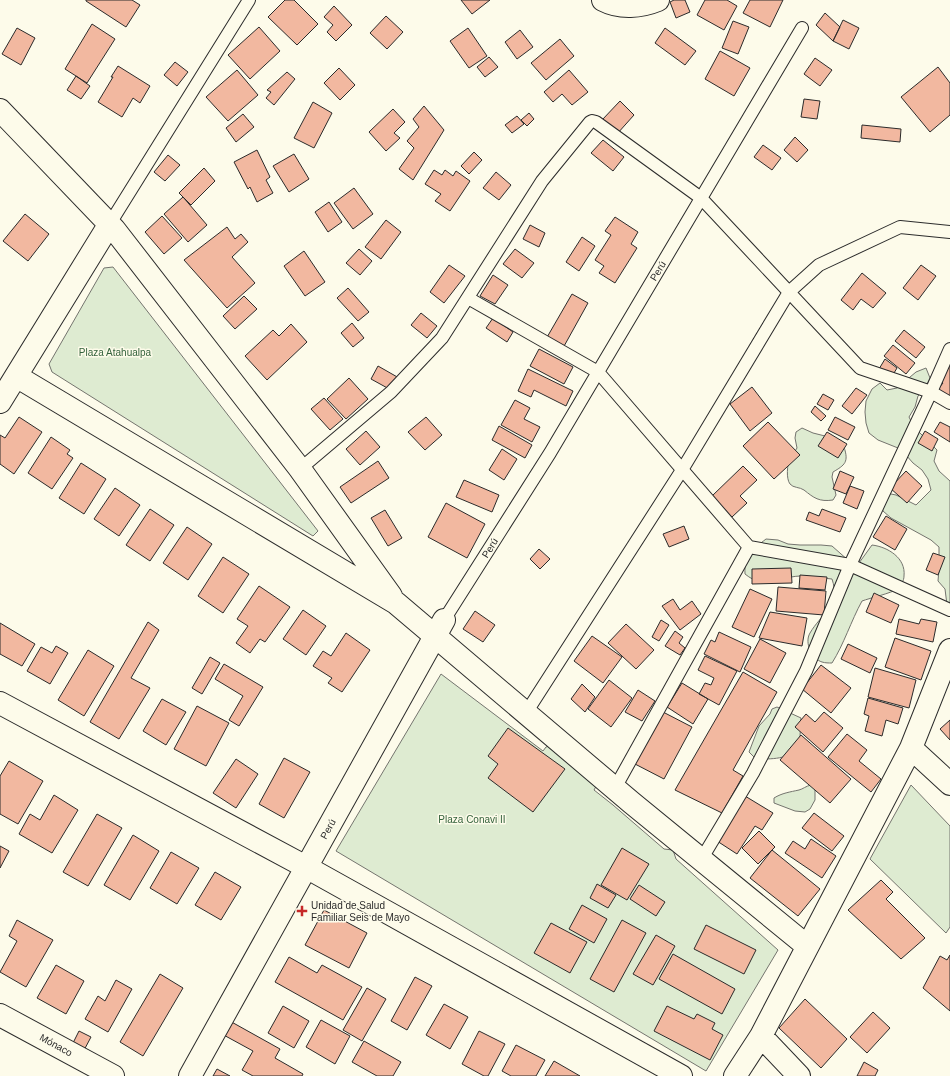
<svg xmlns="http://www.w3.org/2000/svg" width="950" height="1076" font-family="Helvetica,sans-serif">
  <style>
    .green { fill: #deebd1; stroke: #74746e }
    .building { fill: #f2b8a0; stroke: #2b2b2b }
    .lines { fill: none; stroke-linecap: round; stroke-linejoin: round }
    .service-casing { stroke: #2b2b2b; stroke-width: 14 }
    .minor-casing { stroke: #2b2b2b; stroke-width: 24 }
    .service { stroke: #fdfbea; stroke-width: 12 }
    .minor { stroke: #fdfbea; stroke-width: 22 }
    .poi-dot { fill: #c62828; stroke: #fdfbea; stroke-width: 1.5 }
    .labels { text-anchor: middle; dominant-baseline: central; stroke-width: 3; stroke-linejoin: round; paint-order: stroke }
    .street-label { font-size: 10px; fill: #2b2b2b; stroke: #fdfbea }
    .park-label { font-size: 10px; fill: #34623c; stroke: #fdfbea }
    .poi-label { font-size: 10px; fill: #2b2b2b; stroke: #fdfbea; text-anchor: start }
  </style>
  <rect width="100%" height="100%" fill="#fdfbea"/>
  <path class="green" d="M113,267L318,531L313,536L52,372L49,364L104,268Z
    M926,368L930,378L925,388L918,396L915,407L909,417L914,427L937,450L934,461L939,471L950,481V615L948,613L945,589L938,581L939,569V547L931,540L891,518L883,511L880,501L886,493L896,495L916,505L931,490L928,479L922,470L913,463L906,455L898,448L878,440L869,433L866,423L865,412L866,401L872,389L880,383L887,390L897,388L916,372Z
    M802,428L813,433L829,437L844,447C849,462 845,465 833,472L832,477L836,495L833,500C819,502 814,498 804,490C800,487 793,488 790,484C786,479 787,464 790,459C792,455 795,452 797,448L795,438L796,432Z
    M766,539L778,540L788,544L800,545H821L832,546L849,561L859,563L872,545C888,547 906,558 904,576C904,581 901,585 897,589C892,593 870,598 862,601C851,621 844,644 832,663C829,663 825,663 822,662C812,659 804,643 810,633C821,614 841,605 832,579C821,578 810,576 800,576C777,577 766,591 745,574C744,553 751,551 766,539Z
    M441,674L543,751L546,747L556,743L598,783L594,790L613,805L664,849L673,850L676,859L778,950L706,1071L336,851Z
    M777,707L801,718C800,726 801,738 798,746C792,760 769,759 756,759L749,752L759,726L770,714L772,709Z
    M811,785L815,789V800L810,809L805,812L795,811L774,803V798C782,793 790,792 799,790C803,789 806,786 811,785Z
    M911,785L950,826V927L946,933L870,859Z"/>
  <path class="building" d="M86,0H132L140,5L126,27L86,1Z
    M285,0H294L318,24L297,45L268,17Z
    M461,0H490L472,14Z
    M674,0H685L690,12L676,18L670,2Z
    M705,0H727L737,6L724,30L697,15Z
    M750,0H783L770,27L743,13Z
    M334,6L352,25L336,41L327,32L333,25L324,17Z
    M825,13L840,27L833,41L816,25Z
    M386,16L403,32L387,49L370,33Z
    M843,20L859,28L849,49L833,41Z
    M733,21L749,27L738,54L722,48Z
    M92,24L115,39L87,83L65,69Z
    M259,27L280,51L250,79L228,55Z
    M17,28L35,38L21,65L2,54Z
    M468,28L487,56L469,68L450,41Z
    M665,28L696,51L685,65L655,43Z
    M520,30L533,47L517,59L505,42Z
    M560,39L574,56L546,80L531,63Z
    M720,51L750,68L734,96L705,79Z
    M489,57L498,67L485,77L477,67Z
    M815,58L832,70L820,86L804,74Z
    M175,62L188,72L177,86L164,75Z
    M118,66L150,86L140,103L133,98L122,117L98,102L113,77H111Z
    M938,67L950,83V115L930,132L901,97Z
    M339,68L355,85L340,100L324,83Z
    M237,70L258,95L228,121L206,97Z
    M569,70L588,92L572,105L562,94L553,102L544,92Z
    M287,72L295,79L274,105L266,98L271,92L267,90Z
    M76,76L90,86L81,99L67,90Z
    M804,99L820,101L817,119L801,117Z
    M620,101L634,115L617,134L602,120Z
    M313,102L332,113L314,148L294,138Z
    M424,106L444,130L413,180L399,169L414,148L407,141L419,127L413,119Z
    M393,109L405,122L394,133L400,138L386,151L369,132Z
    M529,113L534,119L527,126L521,120Z
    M243,114L254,127L236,142L226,128Z
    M517,116L524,124L512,133L505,125Z
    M862,125L901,129L900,142L861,138Z
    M795,137L808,150L797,162L784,150Z
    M603,140L624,157L613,171L591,153Z
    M763,145L781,158L772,170L754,157Z
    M257,150L270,177L266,180L273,193L257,202L250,187L248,189L234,162Z
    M474,152L482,160L469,174L461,166Z
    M294,154L309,179L289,192L273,166Z
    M168,155L180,165L165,181L154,172Z
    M204,168L215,181L191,205L179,193Z
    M434,170L442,175L445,170L453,176L456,171L470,181L450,211L435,201L441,194L425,184Z
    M496,172L511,185L499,200L483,188Z
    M354,188L373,214L353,229L334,203Z
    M183,197L207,225L188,242L164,214Z
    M329,202L342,222L328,232L315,212Z
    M25,214L49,234L28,261L3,241Z
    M162,216L182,238L164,254L145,232Z
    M615,217L638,232L631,244L637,248L615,283L599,273L604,266L595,260L611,235L605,231Z
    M386,220L401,232L381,259L365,247Z
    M530,225L545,233L539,247L523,239Z
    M227,227L235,239L241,234L248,242L232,257L255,283L227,308L184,260Z
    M582,237L595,246L579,271L566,262Z
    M359,249L372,261L360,275L346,263Z
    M515,249L534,263L522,278L503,264Z
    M304,251L325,282L305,296L284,266Z
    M449,265L465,276L444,303L430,292Z
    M921,265L936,276L918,300L903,288Z
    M862,273L886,293L873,308L861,299L853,310L841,300Z
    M493,275L508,285L495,304L480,296Z
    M348,288L369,312L358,321L337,298Z
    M572,294L588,303L563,348L546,339Z
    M244,296L257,309L235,329L223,316Z
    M421,313L437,326L427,338L411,325Z
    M493,318L513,332L507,342L486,328Z
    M352,323L364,338L353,347L341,333Z
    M291,324L307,342L267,380L245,356L273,330L279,336Z
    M904,330L925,347L916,358L895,341Z
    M893,345L915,363L906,374L884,356Z
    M539,349L573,367L564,384L530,366Z
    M885,359L897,368L891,378L879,369Z
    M950,361V399L938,389L943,383L940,380Z
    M378,366L399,378L391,390L371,379Z
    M528,369L573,391L566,406L534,390L531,397L518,391Z
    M349,378L368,399L346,419L327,399Z
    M752,387L772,413L750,431L730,404Z
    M856,388L867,395L852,414L842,406Z
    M823,394L834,400L828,410L817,404Z
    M324,398L343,419L330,430L311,409Z
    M515,400L530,408L524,419L540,427L532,442L501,425Z
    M815,406L826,416L821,421L811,412Z
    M19,417L42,432L14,474L0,464V435L5,438Z
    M426,417L442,435L425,450L408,432Z
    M835,417L855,427L848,440L828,430Z
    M768,422L800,455L774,479L743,446Z
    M940,422L950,427V442L934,432Z
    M499,426L532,445L525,458L492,440Z
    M366,431L380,447L360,465L346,449Z
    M925,431L938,439L932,451L918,443Z
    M827,432L847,444L838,458L818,446Z
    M51,437L70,450L67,454L73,458L52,489L28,473Z
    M502,449L517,459L504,480L489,470Z
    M378,461L389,478L351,503L340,487Z
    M81,463L106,479L84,514L59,498Z
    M743,466L757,480L740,496L747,503L732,517L712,496Z
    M840,471L854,477L846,494L833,489Z
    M906,471L922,486L907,503L890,488Z
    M464,480L499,495L492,512L456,497Z
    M850,486L864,491L857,509L843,503Z
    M115,488L140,505L119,536L94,519Z
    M446,503L485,524L467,558L428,537Z
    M150,509L174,525L150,561L126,545Z
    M822,509L846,518L840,532L806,520L809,512L819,516Z
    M385,510L402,538L388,546L371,518Z
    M886,516L907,529L895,550L873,537Z
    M684,526L689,539L669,547L663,534Z
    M187,527L212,544L188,580L163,563Z
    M539,549L550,559L540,569L530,559Z
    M933,553L945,557L938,575L926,570Z
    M223,557L249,574L223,613L198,596Z
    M791,568L792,583L752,584V569Z
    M800,575L827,577L825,590L799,588Z
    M259,586L290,607L265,642L260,639L250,653L236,643L248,626L237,619Z
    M778,587L826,591L824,615L776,611Z
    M750,589L772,599L754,637L732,627Z
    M874,593L899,605L891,623L866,612Z
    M673,599L680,610L692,601L701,614L680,630L662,606Z
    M303,610L326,626L306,655L283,639Z
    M475,611L495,625L483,642L463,629Z
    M770,612L807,618L802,646L759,638Z
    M899,619L919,624L921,619L937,622L933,642L896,634Z
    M661,620L669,625L659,641L652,637Z
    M148,622L159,630L131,678L150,688L119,739L90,722Z
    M0,623L35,644L22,666L0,654Z
    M626,624L654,650L636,669L608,643Z
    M675,631L683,637L679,643L685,648L680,655L665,646Z
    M719,632L751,647L740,672L704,654L711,640L715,642Z
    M346,633L370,650L342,692L328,683L332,678L313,666L323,651L331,656Z
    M592,636L622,657L603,683L574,661Z
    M895,638L931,651L921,680L885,667Z
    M760,639L786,653L770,683L744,669Z
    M848,644L877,658L870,673L841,659Z
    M56,646L68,653L50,684L27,671L41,647L52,653Z
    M88,650L114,666L84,716L58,700Z
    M705,656L737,671L719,705L699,694L705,683L711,685L714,678L698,670Z
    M210,657L220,663L202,694L192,688Z
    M224,664L263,687L239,726L229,720L243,696L215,679Z
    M821,665L851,688L831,713L802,689Z
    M875,668L916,680L909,708L868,697Z
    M743,672L777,692L733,770L743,776L722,813L675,790Z
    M609,680L632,698L611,727L588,709Z
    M682,683L708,699L693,724L667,707Z
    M582,684L595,697L585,712L571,699Z
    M638,690L655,701L642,721L625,712Z
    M868,698L903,708L898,724L886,720L882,736L865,731L869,716L864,714Z
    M162,699L186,712L166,745L143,731Z
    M197,706L229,723L206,766L174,749Z
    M663,712L692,727L664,779L635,764Z
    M824,712L843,728L823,752L795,727L806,714L815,722Z
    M950,720V740L940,729Z
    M508,728L565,769L533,812L488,778L498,764L488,756Z
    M847,734L867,750L859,761L881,779L871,792L828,757Z
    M801,735L851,779L830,803L780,760Z
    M284,758L310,772L284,818L259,804Z
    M236,759L258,774L236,808L213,793Z
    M9,761L43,781L18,824L0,814V776Z
    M54,795L78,810L52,853L19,834L30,814L40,820Z
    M745,796L773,813L762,830L755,826L737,854L717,841Z
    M814,813L844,836L832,851L802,828Z
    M97,814L122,828L88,886L63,872Z
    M759,831L775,847L758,864L742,848Z
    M133,835L159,851L130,900L104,885Z
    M811,839L836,856L822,878L785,853L793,841L805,849Z
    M0,846L9,851L0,868Z
    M622,848L649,864L627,900L601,885Z
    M772,850L820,889L798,916L750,878Z
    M171,852L199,868L177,904L150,888Z
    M215,872L241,887L221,920L195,905Z
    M881,880L893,892L886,899L925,938L901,959L848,910Z
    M597,884L616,895L608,908L590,898Z
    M639,885L665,902L656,916L630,899Z
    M582,905L607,919L594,943L569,929Z
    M324,910L367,933L349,968L305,945Z
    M17,920L53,940L26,987L0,972L17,941L9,936Z
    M622,920L646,933L614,992L590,979Z
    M551,923L587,942L570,973L534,953Z
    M706,925L756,950L744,974L694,949Z
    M656,935L675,946L653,985L633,974Z
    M673,954L735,989L722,1014L659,979Z
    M950,955V1011L923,988L940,956L947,960Z
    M289,957L317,973L322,965L362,987L343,1020L275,982Z
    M56,965L84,981L66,1014L37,998Z
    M160,974L183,988L143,1056L120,1042Z
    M415,977L432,986L407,1030L391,1021Z
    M116,980L132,989L108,1032L85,1019L98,996L105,1001Z
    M367,988L386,999L362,1041L343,1030Z
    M805,999L847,1039L821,1068L779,1028Z
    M444,1004L468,1017L450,1049L426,1035Z
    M283,1006L309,1021L294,1048L268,1033Z
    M667,1006L694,1019L697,1014L715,1023L712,1029L723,1035L710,1060L654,1031Z
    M873,1012L890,1028L867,1053L850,1037Z
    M228,1020L280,1049L275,1058L303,1074L302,1076H253L242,1070L253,1051L220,1033Z
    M321,1020L350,1036L335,1064L306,1047Z
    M79,1031L91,1037L82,1054L71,1047Z
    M479,1031L505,1044L488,1076H484L462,1064Z
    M364,1041L401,1062L393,1076H377L352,1062Z
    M516,1045L545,1060L536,1076H511L502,1071Z
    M554,1061L580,1076H545Z
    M864,1062L878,1070L875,1076H857Z
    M217,1069L230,1076H213Z"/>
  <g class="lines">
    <defs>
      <path id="service" d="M109,225L249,0
        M468,298L598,372L749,547L850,565L950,610
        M300,469L391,392L442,338L542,181L590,122L592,121L596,122L701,198L860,368L931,392L950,403
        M444,620L550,453L802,28
        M526,713L682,470L789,292L819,265L900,227L950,232
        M615,788L749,547
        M701,860L753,773L806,671L850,565L931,392L950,349"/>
      <path id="minor" d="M603,0C620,9 641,7 658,0
        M0,110L114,229L300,469L391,596
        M16,376L396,603L632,803L807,946
        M0,402L109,225
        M0,703L306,867L681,1076
        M911,748L950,784
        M0,1015L113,1076
        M761,1036L799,1076
        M190,1076L444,620
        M735,1076L761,1036L911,748L950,650"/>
    </defs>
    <use href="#service" class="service-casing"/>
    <use href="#minor" class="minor-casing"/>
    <use href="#service" class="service"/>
    <use href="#minor" class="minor"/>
  </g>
  <path class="poi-dot" d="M300 905h4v4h4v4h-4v4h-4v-4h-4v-4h4z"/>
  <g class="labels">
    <g class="street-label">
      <text transform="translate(658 271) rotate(-59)">Perú</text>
      <text transform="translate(490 548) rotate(-58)">Perú</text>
      <text transform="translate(328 829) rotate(-61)">Perú</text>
      <text transform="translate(56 1045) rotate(29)">Mónaco</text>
    </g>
    <g class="park-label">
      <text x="115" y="352">Plaza Atahualpa</text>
      <text x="472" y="819">Plaza Conavi II</text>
    </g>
    <g class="poi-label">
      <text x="311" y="905">Unidad de Salud<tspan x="311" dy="12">Familiar Seis de Mayo</tspan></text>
    </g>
  </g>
</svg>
